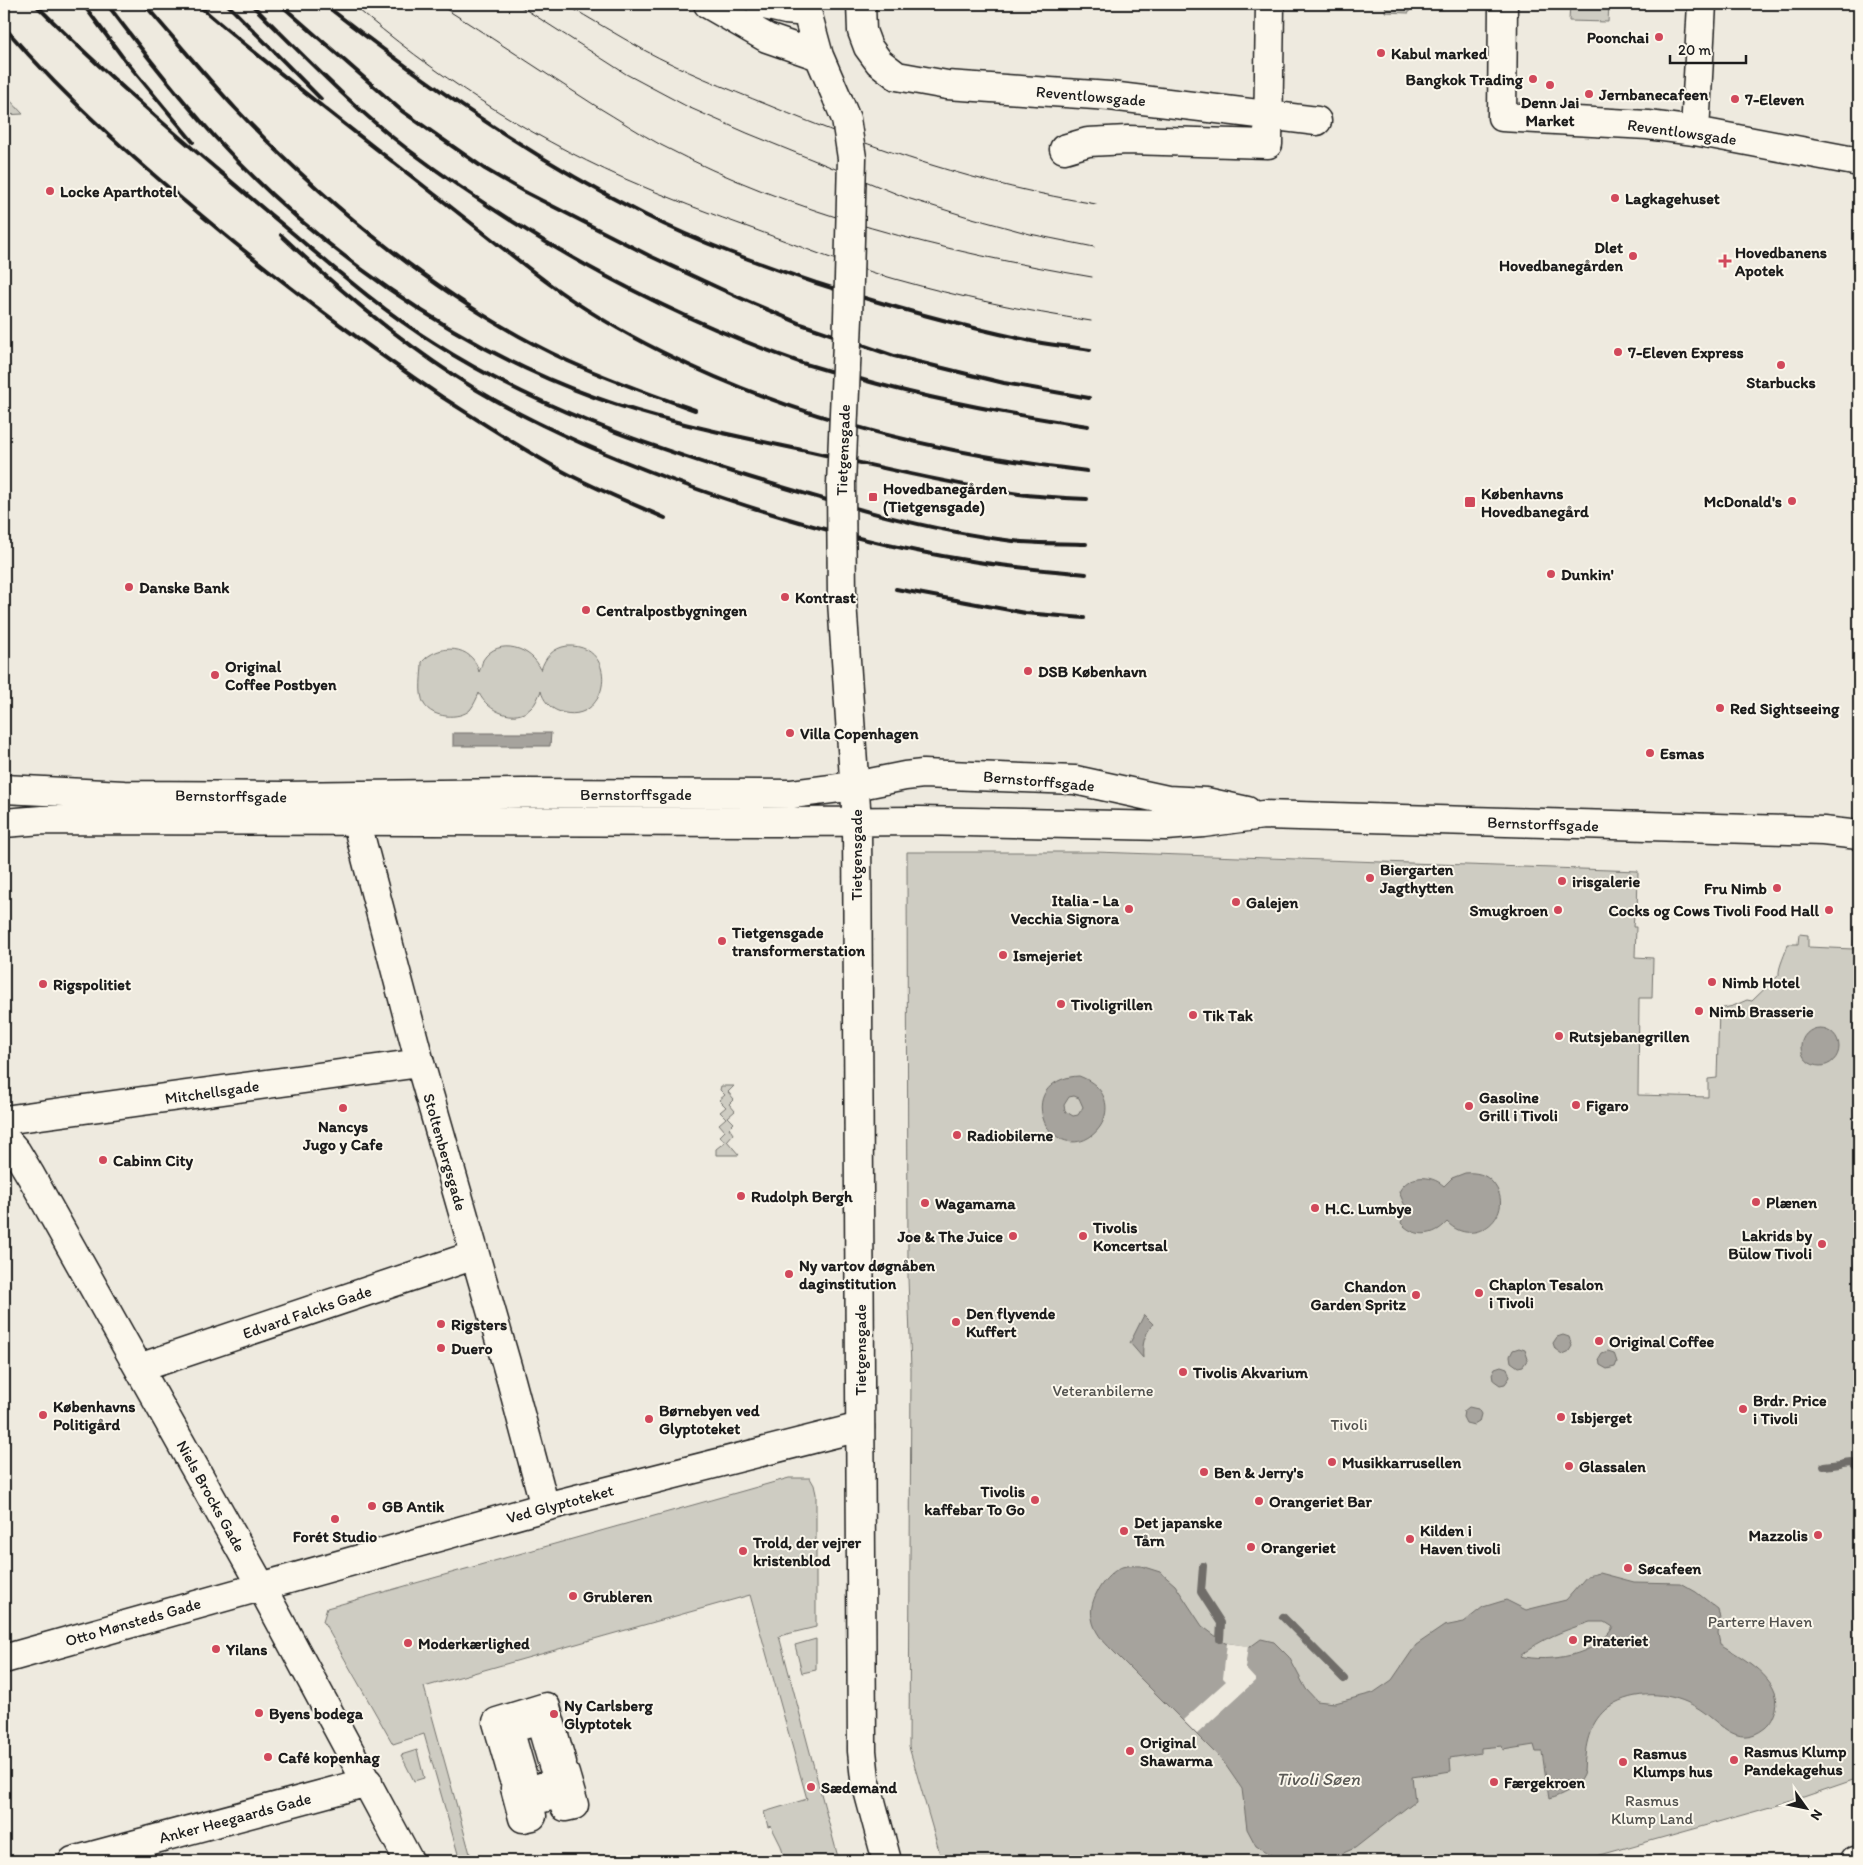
<svg xmlns="http://www.w3.org/2000/svg" width="1863" height="1865" font-family="Itim,sans-serif">
  <style>
    .green { fill: #ceccc2; stroke: #75746f }
    .water { fill: #a6a39d; stroke: #6f6d69; fill-rule: evenodd }
    .pier { fill: #eeeadf }
    .lines { fill: none; stroke-linecap: round; stroke-linejoin: round }
    .stream { stroke: #6f6d69; stroke-width: 8 }
    .street-casing { stroke: #1c1c1c; stroke-width: 31 }
    .secondary-casing { stroke: #1c1c1c; stroke-width: 31 }
    .street { stroke: #fbf7ec; stroke-width: 28 }
    .secondary { stroke: #fbf7ec; stroke-width: 28 }
    .tram { stroke: #1c1c1c; stroke-width: 1 }
    .rail { stroke: #1c1c1c; stroke-width: 4 }
    .secondary-bridge-casing { stroke: #1c1c1c; stroke-width: 31; stroke-linecap: butt }
    .secondary-bridge { stroke: #fbf7ec; stroke-width: 28 }
    .poi-dot { fill: #d1495b; stroke: #fbf7ec; stroke-width: 2 }
    .labels { text-anchor: middle; dominant-baseline: central; stroke-width: 4; stroke-linejoin: round; paint-order: stroke }
    .poi-label { font-size: 16px; font-weight: bold; fill: #1c1c1c; stroke: #fbf7ec; text-anchor: start }
    .street-label { font-size: 16px; fill: #1c1c1c; stroke: #fbf7ec }
    .park-label { font-size: 16px; fill: #51514e; stroke: #fbf7ec }
    .water-label { font-size: 18px; font-style: italic; fill: #5a5956; stroke: #fbf7ec }
  </style>
  <rect width="100%" height="100%" fill="#eeeadf"/>
  <filter id="ink" filterUnits="userSpaceOnUse"><feTurbulence type="fractalNoise" baseFrequency=".02" numOctaves="2"/><feDisplacementMap in="SourceGraphic" scale="10" xChannelSelector="R" yChannelSelector="G"/><feConvolveMatrix kernelMatrix="1 2 1 2 8 2 1 2 1" color-interpolation-filters="sRGB"/></filter>
  <g filter="url(#ink)">
    <path class="green" d="M1386,4H1410L1409,13L1385,12Z
      M1570,4H1609L1608,22L1569,21Z
      M4,98H8L23,114L4,115Z
      M567,646C622,643 609,730 558,711C550,708 543,700 541,691C538,697 536,704 531,708C515,724 487,711 479,693C477,698 474,705 470,710C459,720 432,718 424,704C418,693 422,674 422,662C438,643 473,644 479,672C481,668 482,663 483,660C498,636 533,648 541,670C545,657 553,648 567,646Z
      M907,852H1096L1638,871L1637,914L1634,915L1633,927H1636L1635,957L1653,958L1652,998H1639L1638,1095L1708,1097V1079L1717,1078L1719,1009L1733,1006L1747,1000L1752,1001L1779,975C1778,967 1786,953 1788,944H1798L1799,934L1808,935V947L1853,949L1855,932L1859,933V1778L1789,1802L1579,1861H942L909,1747L911,1370L908,1277Z
      M721,1086H734L728,1092L734,1099L729,1104L735,1111L728,1117L734,1123L729,1128L733,1134L727,1141L739,1155H716V1149L725,1142L720,1136L725,1131L719,1124L726,1118L720,1112L726,1107L719,1100L725,1095L720,1090Z
      M789,1478H810L814,1485L816,1494V1627L779,1636L839,1861H785L781,1846L771,1826L768,1827L764,1812L807,1799L750,1595L424,1687L472,1861H460L424,1734L393,1744L323,1621L327,1608Z
      M816,1639V1670L802,1673L795,1645Z
      M417,1750L424,1778L414,1781L401,1755Z"/>
    <path class="water" d="M453,733H551L550,746H453Z
      M1801 1047a19 19 0 1 1 38 0a19 19 0 1 1-38 0Z
      M1079,1076C1133,1096 1095,1158 1059,1138C1053,1134 1047,1129 1044,1121C1034,1094 1053,1077 1079,1076ZM1074,1096L1079,1098L1083,1107L1078,1115L1073,1116L1065,1111L1064,1105L1069,1097Z
      M1465,1173C1476,1172 1486,1174 1493,1183C1518,1213 1475,1251 1447,1222C1434,1237 1414,1238 1401,1223L1405,1206L1399,1192C1408,1174 1431,1174 1444,1186L1452,1178Z
      M1144,1315L1153,1324C1144,1335 1142,1344 1143,1358L1130,1343Z
      M1563,1335L1569,1337L1572,1346L1569,1351L1562,1354L1555,1349L1553,1343L1557,1337Z
      M1519,1348L1525,1350L1528,1359L1523,1366L1518,1367L1511,1362L1510,1356L1513,1350Z
      M1608,1351L1614,1353L1617,1362L1615,1367L1607,1369L1600,1365L1599,1358L1602,1353Z
      M1501,1366L1507,1368L1510,1377L1505,1384L1500,1385L1493,1380L1492,1374L1495,1368Z
      M1469,1407L1478,1409L1481,1414L1479,1422L1474,1425L1466,1423L1463,1417L1464,1411Z
      M1141,1566L1160,1572L1175,1585L1202,1626L1225,1643L1250,1647L1261,1639L1274,1642L1289,1657L1306,1689L1317,1701L1335,1703L1373,1693L1392,1680L1416,1645L1444,1626L1464,1622L1483,1607L1506,1600L1526,1610L1566,1600L1587,1576L1600,1573L1634,1582L1680,1583L1696,1592L1718,1609L1720,1619L1718,1634L1720,1644C1741,1657 1783,1679 1776,1709C1774,1716 1771,1723 1765,1728C1736,1751 1718,1719 1696,1707C1673,1693 1640,1690 1615,1703C1595,1714 1587,1734 1585,1756C1584,1762 1585,1770 1583,1775C1577,1789 1561,1795 1549,1799L1542,1752H1536L1534,1745L1503,1750L1502,1746L1481,1748V1753L1450,1758L1451,1771L1412,1777L1415,1801L1355,1848L1325,1861H1288L1276,1858L1256,1846L1247,1829L1242,1789L1222,1760L1112,1650C1103,1641 1094,1632 1092,1618C1088,1600 1105,1574 1122,1567C1127,1565 1136,1566 1141,1566ZM1590,1622H1605L1613,1627C1597,1656 1549,1663 1520,1656C1542,1638 1563,1631 1590,1622Z"/>
    <path class="pier" d="M1227,1643L1248,1646L1245,1668L1256,1680L1197,1734L1183,1720L1226,1681L1223,1678Z"/>
    <g class="lines">
      <path class="stream" d="M1843,1463L1851,1462L1859,1470
        M1824,1466L1840,1464
        M1203,1566L1201,1592L1221,1623L1220,1639
        M1283,1617L1344,1679"/>
      <defs>
        <path id="street" d="M861,4L862,31L868,47L879,62L897,76L947,85L1110,96L1317,121
          M1503,4L1502,117L1648,125L1695,131
          M1064,149L1088,142L1128,140L1268,144L1270,4
          M357,797V821L360,835L420,1063L511,1380L545,1507
          M4,1120L420,1063
          M4,1137L16,1151L31,1176L261,1586L409,1861
          M139,1368L475,1255
          M4,1659L545,1507L860,1427
          M546,1707L562,1763L553,1765L540,1720L509,1729L522,1774L513,1777L497,1722Z
          M565,1774L574,1805L565,1807L562,1793L528,1802L532,1816L523,1818L515,1788L525,1785L528,1796L539,1793L538,1788L545,1786L546,1792L560,1788L557,1776Z
          M73,1861L368,1782"/>
        <path id="secondary" d="M708,4L767,38L819,56
          M760,4L786,10L807,12L819,56L838,100
          M1702,4L1695,131L1859,162
          M842,601L857,822L862,1751L865,1779L887,1861
          M4,789L124,795L283,796L524,793L792,794L855,786L905,776L923,774L1075,780L1167,800L1206,802L1247,811
          M4,823L42,820L788,822L919,821L1166,826L1203,823L1263,815L1823,831L1859,835
          M1855,1861L1859,1860"/>
      </defs>
      <use href="#street" class="street-casing"/>
      <use href="#secondary" class="secondary-casing"/>
      <use href="#street" class="street"/>
      <use href="#secondary" class="secondary"/>
      <path class="tram" d="M352,4C433,74 525,134 623,178C666,197 711,214 756,230C802,247 848,266 895,279C959,297 1025,311 1091,321
        M438,4C491,37 543,72 596,106C618,119 639,133 661,145C795,215 944,252 1092,277
        M517,4L626,74L688,107L747,133L907,198L965,216L1030,234L1094,247
        M565,4C591,19 617,35 644,50C683,71 726,88 768,105C876,150 980,185 1096,204"/>
      <path class="rail" d="M35,4C110,79 190,147 271,215C324,259 375,306 434,343C532,406 642,444 752,478C838,504 924,530 1013,541C1036,544 1061,543 1086,544
        M83,4L124,59L193,142
        M107,4C141,49 177,95 215,137C315,247 455,347 594,397C666,423 742,437 816,453C884,468 950,484 1019,494C1041,497 1064,498 1087,499
        M144,4C175,39 204,75 236,109C328,206 447,305 568,361C610,380 652,395 695,410
        M197,4C273,70 354,131 434,194C472,223 509,254 548,283C583,309 624,333 662,352C794,419 941,454 1087,471
        M227,4L321,99
        M251,4C301,53 350,105 406,148C526,238 660,313 802,363C818,368 836,373 853,377C930,400 1008,414 1088,426
        M280,4L402,111L485,169L523,191L650,256L738,297L801,324L894,356L1004,383L1089,398
        M324,4C425,83 530,157 645,215C700,243 758,263 816,283C885,305 956,325 1027,340C1047,345 1069,346 1090,350
        M4,27C72,106 145,169 225,235C295,293 367,346 442,397C484,424 526,452 570,475C601,491 633,504 665,518
        M281,235C341,292 406,347 477,390C539,427 605,455 672,480C767,515 866,544 966,560C1005,567 1046,570 1086,574
        M896,589L1025,613L1084,618"/>
      <defs>
        <path id="secondary-bridge" d="M838,100L846,119L852,158L848,319L841,484L842,601"/>
      </defs>
      <use href="#secondary-bridge" class="secondary-bridge-casing"/>
      <use href="#secondary-bridge" class="secondary-bridge"/>
    </g>
  </g>
  <g class="poi-dot">
    <circle cx="1659" cy="37" r="5"/>
    <circle cx="1381" cy="53" r="5"/>
    <circle cx="1533" cy="79" r="5"/>
    <circle cx="1550" cy="85" r="5"/>
    <circle cx="1589" cy="94" r="5"/>
    <circle cx="1735" cy="99" r="5"/>
    <circle cx="50" cy="191" r="5"/>
    <circle cx="1615" cy="198" r="5"/>
    <circle cx="1633" cy="256" r="5"/>
    <path d="M1722.5 253.5h5v5h5v5h-5v5h-5v-5h-5v-5h5z"/>
    <circle cx="1618" cy="352" r="5"/>
    <circle cx="1781" cy="365" r="5"/>
    <rect x="868" y="492" width="10" height="10" rx="2.5"/>
    <circle cx="1792" cy="501" r="5"/>
    <rect x="1464" y="496" width="12" height="12" rx="2.5"/>
    <circle cx="1551" cy="574" r="5"/>
    <circle cx="129" cy="587" r="5"/>
    <circle cx="785" cy="597" r="5"/>
    <circle cx="586" cy="610" r="5"/>
    <circle cx="1028" cy="671" r="5"/>
    <circle cx="215" cy="675" r="5"/>
    <circle cx="1720" cy="708" r="5"/>
    <circle cx="790" cy="733" r="5"/>
    <circle cx="1650" cy="753" r="5"/>
    <circle cx="1370" cy="878" r="5"/>
    <circle cx="1562" cy="881" r="5"/>
    <circle cx="1777" cy="888" r="5"/>
    <circle cx="1236" cy="902" r="5"/>
    <circle cx="1129" cy="909" r="5"/>
    <circle cx="1558" cy="910" r="5"/>
    <circle cx="1829" cy="910" r="5"/>
    <circle cx="722" cy="941" r="5"/>
    <circle cx="1003" cy="955" r="5"/>
    <circle cx="1712" cy="982" r="5"/>
    <circle cx="43" cy="984" r="5"/>
    <circle cx="1061" cy="1004" r="5"/>
    <circle cx="1699" cy="1011" r="5"/>
    <circle cx="1193" cy="1015" r="5"/>
    <circle cx="1559" cy="1036" r="5"/>
    <circle cx="1576" cy="1105" r="5"/>
    <circle cx="1469" cy="1106" r="5"/>
    <circle cx="343" cy="1108" r="5"/>
    <circle cx="957" cy="1135" r="5"/>
    <circle cx="103" cy="1160" r="5"/>
    <circle cx="741" cy="1196" r="5"/>
    <circle cx="1756" cy="1202" r="5"/>
    <circle cx="925" cy="1203" r="5"/>
    <circle cx="1315" cy="1208" r="5"/>
    <circle cx="1013" cy="1236" r="5"/>
    <circle cx="1083" cy="1236" r="5"/>
    <circle cx="1822" cy="1244" r="5"/>
    <circle cx="789" cy="1274" r="5"/>
    <circle cx="1479" cy="1293" r="5"/>
    <circle cx="1416" cy="1295" r="5"/>
    <circle cx="956" cy="1322" r="5"/>
    <circle cx="441" cy="1324" r="5"/>
    <circle cx="1599" cy="1341" r="5"/>
    <circle cx="441" cy="1348" r="5"/>
    <circle cx="1183" cy="1372" r="5"/>
    <circle cx="1743" cy="1409" r="5"/>
    <circle cx="43" cy="1415" r="5"/>
    <circle cx="1561" cy="1417" r="5"/>
    <circle cx="649" cy="1419" r="5"/>
    <circle cx="1332" cy="1462" r="5"/>
    <circle cx="1569" cy="1466" r="5"/>
    <circle cx="1204" cy="1472" r="5"/>
    <circle cx="1035" cy="1500" r="5"/>
    <circle cx="1259" cy="1501" r="5"/>
    <circle cx="372" cy="1506" r="5"/>
    <circle cx="335" cy="1519" r="5"/>
    <circle cx="1124" cy="1531" r="5"/>
    <circle cx="1818" cy="1535" r="5"/>
    <circle cx="1410" cy="1539" r="5"/>
    <circle cx="1251" cy="1547" r="5"/>
    <circle cx="743" cy="1551" r="5"/>
    <circle cx="1628" cy="1568" r="5"/>
    <circle cx="573" cy="1596" r="5"/>
    <circle cx="1573" cy="1640" r="5"/>
    <circle cx="408" cy="1643" r="5"/>
    <circle cx="216" cy="1649" r="5"/>
    <circle cx="259" cy="1713" r="5"/>
    <circle cx="554" cy="1714" r="5"/>
    <circle cx="1130" cy="1751" r="5"/>
    <circle cx="268" cy="1757" r="5"/>
    <circle cx="1734" cy="1760" r="5"/>
    <circle cx="1623" cy="1762" r="5"/>
    <circle cx="1494" cy="1782" r="5"/>
    <circle cx="811" cy="1787" r="5"/>
  </g>
  <g class="labels">
    <g class="poi-label">
      <text x="1649" y="37" text-anchor="end">Poonchai</text>
      <text x="1391" y="53">Kabul marked</text>
      <text x="1523" y="79" text-anchor="end">Bangkok Trading</text>
      <text x="1599" y="94">Jernbanecafeen</text>
      <text x="1745" y="99">7-Eleven</text>
      <text x="1550" y="102" text-anchor="middle">Denn Jai<tspan x="1550" dy="18">Market</tspan></text>
      <text x="60" y="191">Locke Aparthotel</text>
      <text x="1625" y="198">Lagkagehuset</text>
      <text x="1623" y="247" text-anchor="end">Dlet<tspan x="1623" dy="18">Hovedbanegården</tspan></text>
      <text x="1735" y="252">Hovedbanens<tspan x="1735" dy="18">Apotek</tspan></text>
      <text x="1628" y="352">7-Eleven Express</text>
      <text x="1781" y="382" text-anchor="middle">Starbucks</text>
      <text x="883" y="488">Hovedbanegården<tspan x="883" dy="18">(Tietgensgade)</tspan></text>
      <text x="1481" y="493">Københavns<tspan x="1481" dy="18">Hovedbanegård</tspan></text>
      <text x="1782" y="501" text-anchor="end">McDonald's</text>
      <text x="1561" y="574">Dunkin'</text>
      <text x="139" y="587">Danske Bank</text>
      <text x="795" y="597">Kontrast</text>
      <text x="596" y="610">Centralpostbygningen</text>
      <text x="225" y="666">Original<tspan x="225" dy="18">Coffee Postbyen</tspan></text>
      <text x="1038" y="671">DSB København</text>
      <text x="1730" y="708">Red Sightseeing</text>
      <text x="800" y="733">Villa Copenhagen</text>
      <text x="1660" y="753">Esmas</text>
      <text x="1380" y="869">Biergarten<tspan x="1380" dy="18">Jagthytten</tspan></text>
      <text x="1572" y="881">irisgalerie</text>
      <text x="1767" y="888" text-anchor="end">Fru Nimb</text>
      <text x="1119" y="900" text-anchor="end">Italia - La<tspan x="1119" dy="18">Vecchia Signora</tspan></text>
      <text x="1246" y="902">Galejen</text>
      <text x="1548" y="910" text-anchor="end">Smugkroen</text>
      <text x="1819" y="910" text-anchor="end">Cocks og Cows Tivoli Food Hall</text>
      <text x="732" y="932">Tietgensgade<tspan x="732" dy="18">transformerstation</tspan></text>
      <text x="1013" y="955">Ismejeriet</text>
      <text x="1722" y="982">Nimb Hotel</text>
      <text x="53" y="984">Rigspolitiet</text>
      <text x="1071" y="1004">Tivoligrillen</text>
      <text x="1709" y="1011">Nimb Brasserie</text>
      <text x="1203" y="1015">Tik Tak</text>
      <text x="1569" y="1036">Rutsjebanegrillen</text>
      <text x="1479" y="1097">Gasoline<tspan x="1479" dy="18">Grill i Tivoli</tspan></text>
      <text x="1586" y="1105">Figaro</text>
      <text x="343" y="1126" text-anchor="middle">Nancys<tspan x="343" dy="18">Jugo y Cafe</tspan></text>
      <text x="967" y="1135">Radiobilerne</text>
      <text x="113" y="1160">Cabinn City</text>
      <text x="751" y="1196">Rudolph Bergh</text>
      <text x="1766" y="1202">Plænen</text>
      <text x="935" y="1203">Wagamama</text>
      <text x="1325" y="1208">H.C. Lumbye</text>
      <text x="1093" y="1227">Tivolis<tspan x="1093" dy="18">Koncertsal</tspan></text>
      <text x="1812" y="1235" text-anchor="end">Lakrids by<tspan x="1812" dy="18">Bülow Tivoli</tspan></text>
      <text x="1003" y="1236" text-anchor="end">Joe &amp; The Juice</text>
      <text x="799" y="1265">Ny vartov døgnåben<tspan x="799" dy="18">daginstitution</tspan></text>
      <text x="1489" y="1284">Chaplon Tesalon<tspan x="1489" dy="18">i Tivoli</tspan></text>
      <text x="1406" y="1286" text-anchor="end">Chandon<tspan x="1406" dy="18">Garden Spritz</tspan></text>
      <text x="966" y="1313">Den flyvende<tspan x="966" dy="18">Kuffert</tspan></text>
      <text x="451" y="1324">Rigsters</text>
      <text x="1609" y="1341">Original Coffee</text>
      <text x="451" y="1348">Duero</text>
      <text x="1193" y="1372">Tivolis Akvarium</text>
      <text x="1753" y="1400">Brdr. Price<tspan x="1753" dy="18">i Tivoli</tspan></text>
      <text x="53" y="1406">Københavns<tspan x="53" dy="18">Politigård</tspan></text>
      <text x="659" y="1410">Børnebyen ved<tspan x="659" dy="18">Glyptoteket</tspan></text>
      <text x="1571" y="1417">Isbjerget</text>
      <text x="1342" y="1462">Musikkarrusellen</text>
      <text x="1579" y="1466">Glassalen</text>
      <text x="1214" y="1472">Ben &amp; Jerry's</text>
      <text x="1025" y="1491" text-anchor="end">Tivolis<tspan x="1025" dy="18">kaffebar To Go</tspan></text>
      <text x="1269" y="1501">Orangeriet Bar</text>
      <text x="382" y="1506">GB Antik</text>
      <text x="1134" y="1522">Det japanske<tspan x="1134" dy="18">Tårn</tspan></text>
      <text x="1420" y="1530">Kilden i<tspan x="1420" dy="18">Haven tivoli</tspan></text>
      <text x="1808" y="1535" text-anchor="end">Mazzolis</text>
      <text x="335" y="1536" text-anchor="middle">Forét Studio</text>
      <text x="753" y="1542">Trold, der vejrer<tspan x="753" dy="18">kristenblod</tspan></text>
      <text x="1261" y="1547">Orangeriet</text>
      <text x="1638" y="1568">Søcafeen</text>
      <text x="583" y="1596">Grubleren</text>
      <text x="1583" y="1640">Pirateriet</text>
      <text x="418" y="1643">Moderkærlighed</text>
      <text x="226" y="1649">Yilans</text>
      <text x="564" y="1705">Ny Carlsberg<tspan x="564" dy="18">Glyptotek</tspan></text>
      <text x="269" y="1713">Byens bodega</text>
      <text x="1140" y="1742">Original<tspan x="1140" dy="18">Shawarma</tspan></text>
      <text x="1744" y="1751">Rasmus Klump<tspan x="1744" dy="18">Pandekagehus</tspan></text>
      <text x="1633" y="1753">Rasmus<tspan x="1633" dy="18">Klumps hus</tspan></text>
      <text x="278" y="1757">Café kopenhag</text>
      <text x="1504" y="1782">Færgekroen</text>
      <text x="821" y="1787">Sædemand</text>
    </g>
    <g class="street-label">
      <text transform="translate(1091 96) rotate(5)">Reventlowsgade</text>
      <text transform="translate(1682 132) rotate(8)">Reventlowsgade</text>
      <text transform="translate(843 450) rotate(-88)">Tietgensgade</text>
      <text transform="translate(1039 781) rotate(5)">Bernstorffsgade</text>
      <text x="636" y="794">Bernstorffsgade</text>
      <text transform="translate(231 796) rotate(1)">Bernstorffsgade</text>
      <text transform="translate(1543 824) rotate(2)">Bernstorffsgade</text>
      <text transform="translate(856 855) rotate(-90)">Tietgensgade</text>
      <text transform="translate(212 1092) rotate(-8)">Mitchellsgade</text>
      <text transform="translate(445 1152) rotate(74)">Stoltenbergsgade</text>
      <text transform="translate(307 1312) rotate(-19)">Edvard Falcks Gade</text>
      <text transform="translate(860 1350) rotate(-90)">Tietgensgade</text>
      <text transform="translate(211 1496) rotate(61)">Niels Brocks Gade</text>
      <text transform="translate(560 1504) rotate(-15)">Ved Glyptoteket</text>
      <text transform="translate(133 1622) rotate(-16)">Otto Mønsteds Gade</text>
      <text transform="translate(235 1818) rotate(-15)">Anker Heegaards Gade</text>
    </g>
    <g class="park-label">
      <text x="1103" y="1390">Veteranbilerne</text>
      <text x="1349" y="1424">Tivoli</text>
      <text x="1760" y="1621">Parterre Haven</text>
      <text x="1652" y="1800">Rasmus<tspan x="1652" dy="18">Klump Land</tspan></text>
    </g>
    <g class="water-label">
      <text x="1318" y="1779">Tivoli Søen</text>
    </g>
  </g>
  <rect width="1863" height="1865" fill="none" stroke="#fbf7ec" stroke-width="20"/>
  <rect x="10" y="10" width="1843" height="1845" fill="none" stroke="#1c1c1c" stroke-width="2" filter="url(#ink)"/>
  <g transform="translate(1806 1808) rotate(123)" stroke="#fbf7ec" stroke-width="4" paint-order="stroke">
  <path d="M0-4L9 19L0 12L-9 19Z" fill="#1c1c1c"/>
  <text y="-8" font-size="14" font-weight="bold" text-anchor="middle" fill="#1c1c1c">N</text>
  </g>
  <path d="M1670 55v8h76v-8" fill="none" stroke="#1c1c1c" stroke-width="2.5"/>
  <text x="1678" y="55" font-size="15" fill="#1c1c1c" stroke="#fbf7ec" stroke-width="4" paint-order="stroke">20 m</text>
</svg>
